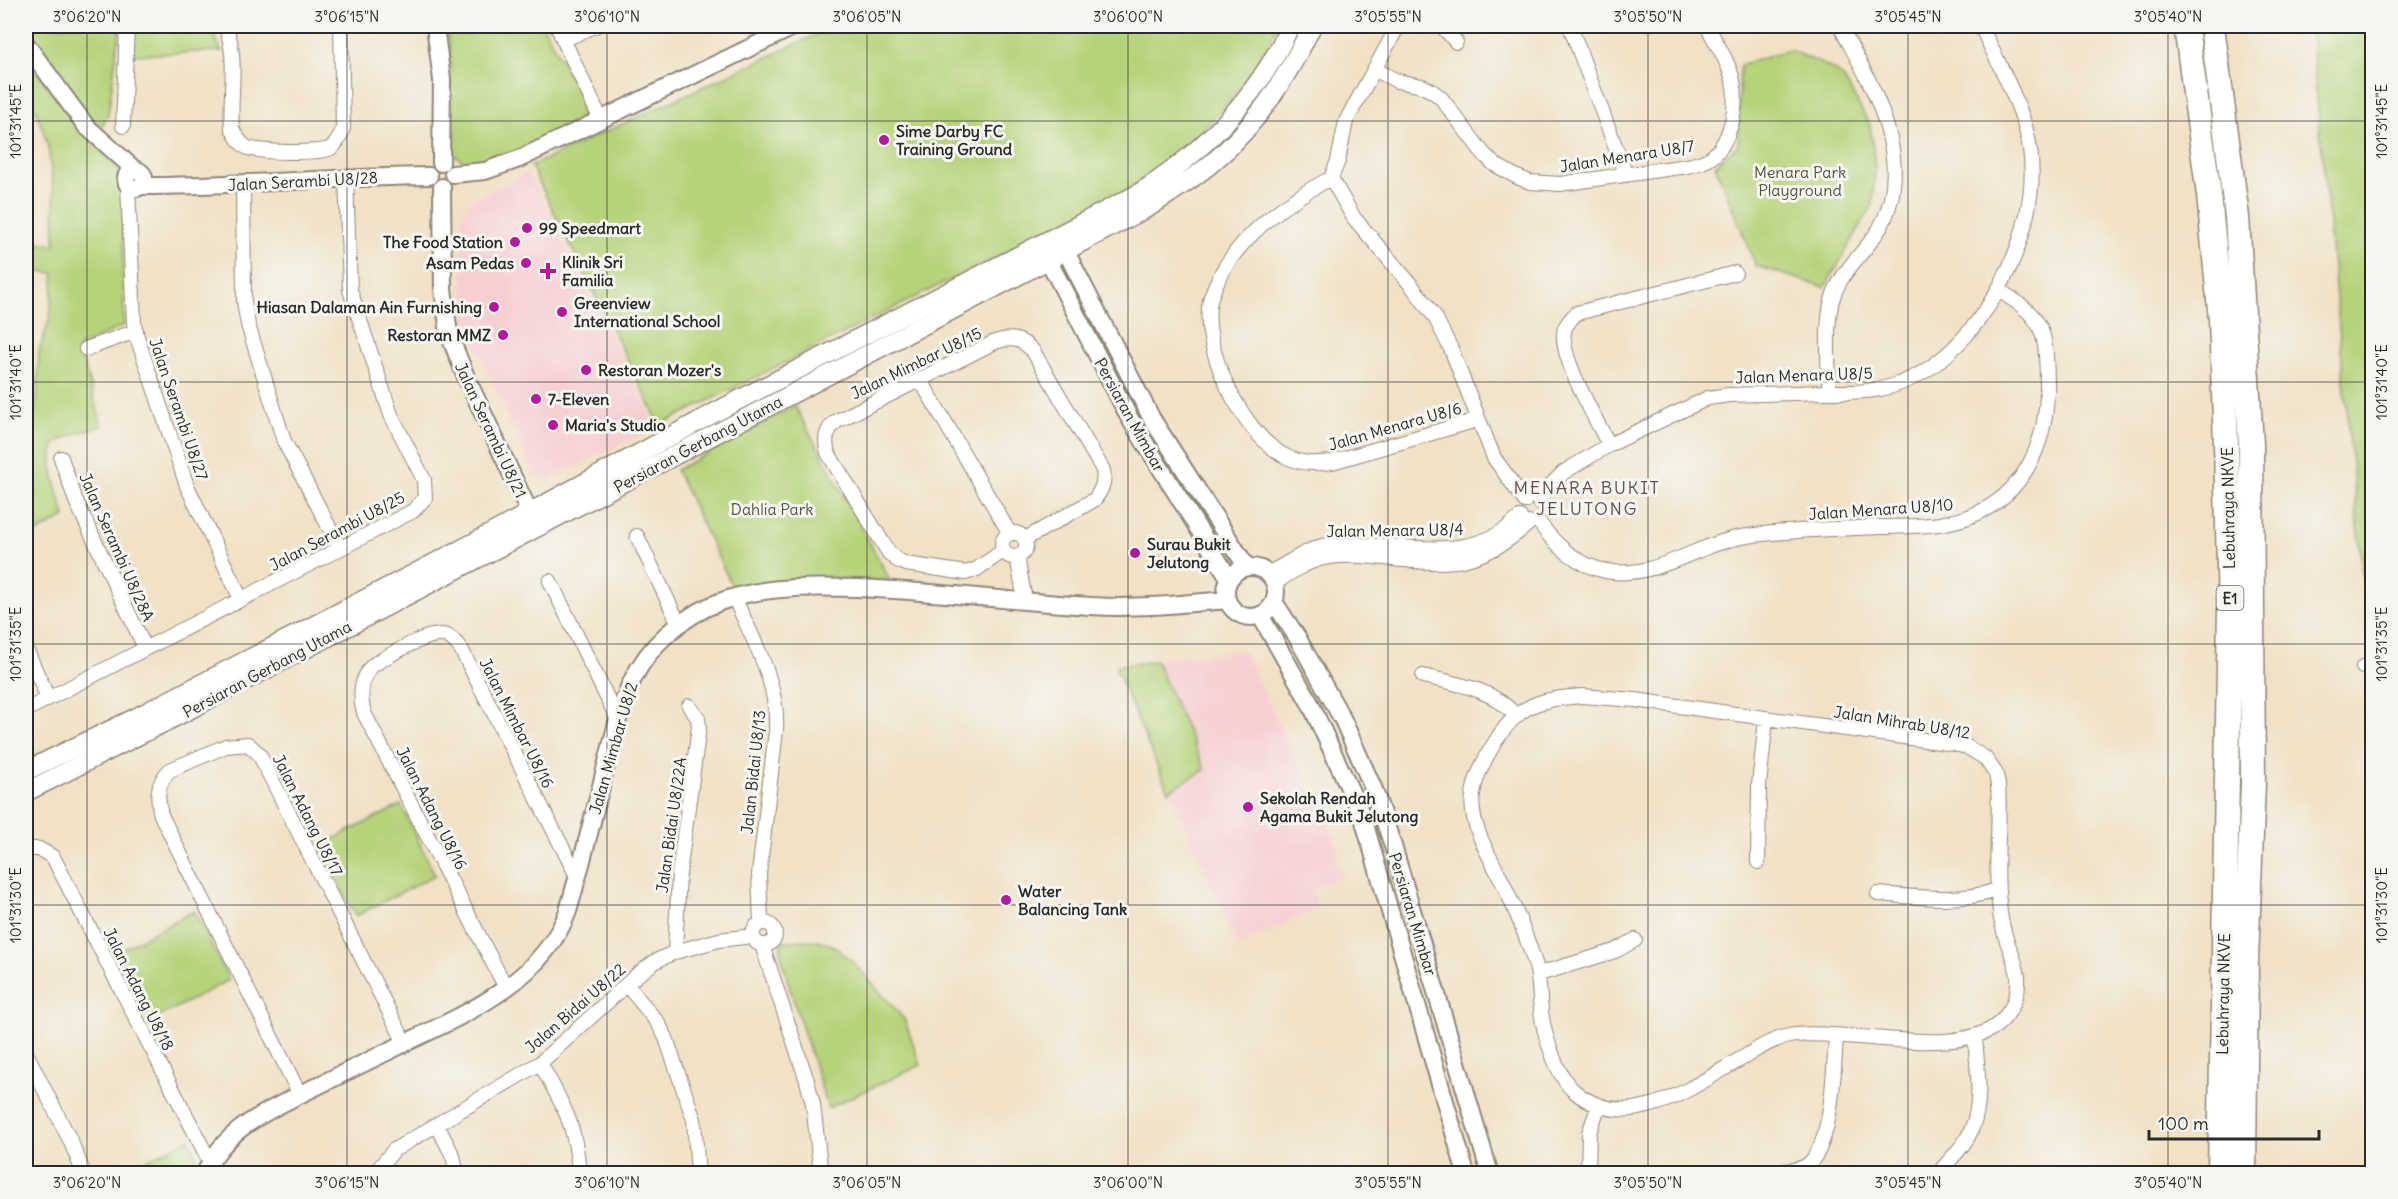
<svg xmlns="http://www.w3.org/2000/svg" width="2398" height="1199" font-family="Delius,sans-serif">
  <style>
    .built { fill: #f7cfd1 }
    .green { fill: #b5d379; stroke: #707f52; stroke-width: 1.5 }
    .lines { fill: none; stroke-linecap: round; stroke-linejoin: round }
    .minor-casing { stroke: #8e8678; stroke-width: 16 }
    .tertiary-casing { stroke: #8e8678; stroke-width: 20 }
    .secondary-casing { stroke: #8e8678; stroke-width: 21 }
    .motorway-casing { stroke: #8e8678; stroke-width: 27 }
    .minor { stroke: #fff; stroke-width: 14 }
    .tertiary { stroke: #fff; stroke-width: 16 }
    .secondary { stroke: #fff; stroke-width: 18 }
    .motorway { stroke: #fff; stroke-width: 24 }
    .ticks { fill: none; stroke: #2b2b2b; stroke-width: 1.5; stroke-opacity: 0.45 }
    .poi-dot { fill: #b5179e; stroke: #f6f6f2; stroke-width: 2 }
    .labels { text-anchor: middle; dominant-baseline: central; stroke-width: 6; stroke-linejoin: round; paint-order: stroke }
    .shield { fill: #f6f6f2; stroke: #686867; stroke-width: 1.5 }
    .shield-label { font-size: 15px; font-weight: bold; fill: #2b2b2b }
    .poi-label { font-size: 16px; font-weight: bold; fill: #2b2b2b; stroke: #f6f6f2; text-anchor: start }
    .street-label { font-size: 16px; fill: #2b2b2b; stroke: #f6f6f2 }
    .park-label { font-size: 16px; fill: #4e553e; stroke: #f6f6f2 }
    .neighbourhood-label { font-size: 18px; letter-spacing: 1.5px; fill: #69504f; stroke: #f6f6f2 }
    .neatline { fill: none; stroke: #2b2b2b; stroke-width: 2 }
    .ticks-label { font-size: 15px; text-anchor: middle; fill: #2b2b2b }
  </style>
  <rect width="100%" height="100%" fill="#f6f6f2"/>
  <filter id="ink" filterUnits="userSpaceOnUse"><feTurbulence type="fractalNoise" baseFrequency=".0167" numOctaves="2"/><feDisplacementMap in="SourceGraphic" scale="12" xChannelSelector="R" yChannelSelector="G"/><feConvolveMatrix kernelMatrix="1 2 1 2 8 2 1 2 1" color-interpolation-filters="sRGB"/></filter>
  <filter id="wash" filterUnits="userSpaceOnUse"><feTurbulence type="fractalNoise" baseFrequency=".008" numOctaves="4" result="noise"/><feDisplacementMap in="SourceGraphic" scale="24" xChannelSelector="R" yChannelSelector="G"/><feGaussianBlur stdDeviation="1.35" result="paint"/><feColorMatrix in="noise" values="0 0 0 0 0 0 0 0 0 0 0 0 0 0 0 0 0 1.4 0 .05"/><feComposite in="paint" operator="in"/></filter>
  <g filter="url(#wash)">
    <rect width="100%" height="100%" fill="#f1e1c5"/>
    <path class="built" d="M528,172L657,427L546,481L532,472L463,316L461,219L469,202Z
      M1243,650L1338,845L1337,862L1344,875L1312,890L1319,909L1237,945L1115,666Z"/>
    <path class="green" d="M36,26H120L108,116L99,130L35,43L33,31Z
      M134,26H209L222,51L133,55Z
      M445,26H543L579,94L582,123L504,161L466,163L453,154L450,48Z
      M835,26H1277C1242,100 1186,152 1118,196L660,425L531,166Z
      M2310,26H2372V661H2371Z
      M1790,50L1829,67L1843,77L1870,125L1875,167L1873,204L1825,287L1756,266L1715,165L1738,145L1740,65Z
      M26,58L55,97L116,168L120,177L122,191L124,325L79,347L102,426C89,430 70,434 58,442C42,453 61,500 65,517L26,539V451L37,400L39,351L50,318L54,273L26,271V243L55,244L54,196L48,146L35,107L26,90Z
      M795,406L890,580L793,579L733,588L676,470Z
      M1156,661L1205,770L1168,791L1115,666Z
      M401,805L435,875L356,916L319,846Z
      M194,911L229,980L153,1020L117,952Z
      M817,940L834,946L852,961L904,1019L921,1065L828,1108L790,989L781,956V941Z
      M189,1139L198,1160L193,1173H121Z"/>
  </g>
  <g filter="url(#ink)">
    <g class="lines">
      <defs>
        <path id="minor" d="M225,26C239,56 229,95 232,128C235,135 239,142 246,147C256,153 321,154 331,148C338,143 341,135 343,128L341,26
          M557,26L601,120
          M1398,26L1346,121L1338,161L1331,178L1354,218L1412,286L1435,317L1451,349L1494,458L1525,501
          M1442,26L1456,42
          M1570,26L1626,175
          M565,39L595,26
          M1376,70L1397,81L1422,86L1432,91L1441,98L1483,153L1494,164L1517,177L1530,182L1560,184L1687,166C1696,164 1706,162 1713,156C1732,139 1738,104 1733,81C1729,62 1716,43 1707,26
          M123,126L127,26
          M1331,178C1282,204 1229,242 1211,297C1197,343 1244,438 1287,457C1302,464 1316,464 1332,462L1477,420
          M243,184L244,301L248,325L284,441L340,548
          M128,185L134,323L137,337L187,486L241,599
          M86,349L136,331
          M920,379L1010,534
          M1829,392C1829,363 1825,329 1832,300C1840,271 1865,253 1880,228C1917,160 1872,85 1840,26
          M1609,445C1597,421 1556,352 1565,328C1568,322 1572,317 1577,313L1735,273
          M61,458L76,501L145,648
          M1539,502L1544,492L1564,472L1609,445L1708,398L1729,395C1761,394 1793,393 1824,392C1847,392 1870,393 1892,386C1979,360 2046,230 2029,143C2022,104 1997,62 1981,26
          M1538,521C1554,544 1578,566 1606,571C1655,580 1695,545 1741,537C1788,530 1835,529 1882,527C1915,526 1950,527 1980,512C2030,487 2048,435 2047,383C2046,330 2045,318 1998,290
          M1002 545a12 12 0 1 1 24 0a12 12 0 1 1-24 0Z
          M637,536L679,624
          M1003,551L977,569L966,573L906,564L897,560L889,553L828,453C824,440 826,429 837,421L995,342C1011,337 1021,338 1033,351L1103,470C1105,482 1102,490 1094,500L1025,539
          M1017,557L1025,600
          M1268,573C1286,566 1304,550 1322,546C1332,544 1343,545 1354,545C1414,544 1474,564 1520,517
          M550,581L618,720
          M1275,583C1290,573 1305,562 1324,558C1343,554 1364,556 1384,558C1446,565 1480,568 1529,523
          M734,597C753,640 779,682 776,731L759,874L761,922
          M26,649L48,698
          M2363,667L2372,665
          M1423,676C1456,684 1492,688 1515,715
          M1582,696L1635,700L1954,744L1967,747L1985,758L1996,774L1998,785C2001,824 1994,864 1999,903C2000,917 2003,931 2008,944C2012,955 2017,966 2018,977C2019,991 2014,1005 2006,1016C1970,1065 1844,1026 1789,1036C1773,1039 1759,1048 1746,1056C1695,1084 1630,1138 1574,1091C1557,1077 1543,1032 1541,1010C1539,994 1540,978 1535,963C1526,935 1515,908 1502,881C1471,821 1457,802 1497,739C1520,703 1542,699 1582,696Z
          M26,710L413,511L425,498L424,480L391,415L350,290L346,177
          M26,849H39L53,857L210,1162
          M1758,862L1759,785L1766,719
          M1878,894C1918,897 1959,903 1997,890
          M753 934a11 11 0 1 1 22 0a11 11 0 1 1-22 0Z
          M762,945L807,1081L813,1104L821,1174
          M675,952L679,874L699,727L698,718L689,706
          M1539,974L1615,951L1635,940
          M627,985L658,1023L666,1038L694,1120L698,1174
          M506,988L364,713C359,695 360,679 373,665C389,656 430,629 447,636C452,638 457,644 461,649L578,878
          M26,1053L71,1142L84,1174
          M540,1063C563,1105 576,1124 579,1174
          M300,1095L161,815C157,798 156,783 170,770L226,746L248,744L259,754L405,1043
          M437,1125L453,1156L457,1174
          M374,1174L394,1150L540,1063L637,975L656,961L675,952L719,940L752,936
          M1588,1174L1589,1133L1599,1105
          M1760,1174C1773,1171 1794,1173 1806,1166C1833,1148 1834,1066 1836,1036
          M1938,1174C1950,1159 1966,1145 1972,1128C1983,1101 1977,1066 1975,1038"/>
        <path id="tertiary" d="M435,26L442,80L441,163
          M26,44L86,126L135,170
          M126 179a9 9 0 1 1 18 0a9 9 0 1 1-18 0Z
          M453,174L485,171L519,159L795,26
          M141,186C237,186 333,177 429,176
          M442,187L443,289L449,334L466,377L535,524
          M1060,240L1152,419L1246,566
          M1042,248L1130,419L1229,578
          M1226 592a25 25 0 1 1 50 0a25 25 0 1 1-50 0Z
          M1274,602L1297,637L1343,720L1374,790L1393,846L1490,1174
          M1260,615L1311,705L1363,818L1466,1174
          M205,1174C222,1131 267,1111 305,1092C338,1076 370,1060 403,1044C466,1014 543,981 568,911C582,863 594,814 606,766C615,733 621,697 639,668C659,634 697,607 735,597C774,586 816,587 857,588C935,591 1013,602 1091,606C1137,609 1181,604 1227,600"/>
        <path id="secondary" d="M26,771L135,718L475,542L729,405L1136,195C1200,156 1260,95 1290,26
          M26,792L175,717L1149,207C1171,193 1193,179 1213,162C1256,126 1288,76 1312,26"/>
        <path id="motorway" d="M2186,26L2209,195L2221,320L2226,444L2230,609L2220,1174
          M2212,26L2237,217L2251,444L2253,783L2246,961L2244,1174"/>
      </defs>
      <use href="#minor" class="minor-casing"/>
      <use href="#tertiary" class="tertiary-casing"/>
      <use href="#secondary" class="secondary-casing"/>
      <use href="#motorway" class="motorway-casing"/>
      <use href="#minor" class="minor"/>
      <use href="#tertiary" class="tertiary"/>
      <use href="#secondary" class="secondary"/>
      <use href="#motorway" class="motorway"/>
    </g>
  </g>
  <path class="ticks" d="M87,26V1174M347,26V1174M607,26V1174M867,26V1174M1128,26V1174M1388,26V1174M1648,26V1174M1908,26V1174M2168,26V1174M26,121H2372M26,382H2372M26,644H2372M26,905H2372M26,1167H2372"/>
  <g class="poi-dot">
    <circle cx="884" cy="140" r="6"/>
    <circle cx="527" cy="228" r="6"/>
    <circle cx="515" cy="242" r="6"/>
    <circle cx="526" cy="263" r="6"/>
    <path d="M545 262h6v6h6v6h-6v6h-6v-6h-6v-6h6z"/>
    <circle cx="494" cy="307" r="6"/>
    <circle cx="562" cy="312" r="6"/>
    <circle cx="503" cy="335" r="6"/>
    <circle cx="586" cy="370" r="6"/>
    <circle cx="536" cy="399" r="6"/>
    <circle cx="553" cy="425" r="6"/>
    <circle cx="1135" cy="553" r="6"/>
    <circle cx="1248" cy="807" r="6"/>
    <circle cx="1006" cy="900" r="6"/>
  </g>
  <g class="labels">
    <rect class="shield" x="2216.5" y="586" width="27" height="24" rx="4.5"/>
    <g class="shield-label">
      <text x="2230" y="598">E1</text>
    </g>
    <g class="poi-label">
      <text x="896" y="131">Sime Darby FC<tspan x="896" dy="18">Training Ground</tspan></text>
      <text x="539" y="228">99 Speedmart</text>
      <text x="503" y="242" text-anchor="end">The Food Station</text>
      <text x="562" y="262">Klinik Sri<tspan x="562" dy="18">Familia</tspan></text>
      <text x="514" y="263" text-anchor="end">Asam Pedas</text>
      <text x="574" y="303">Greenview<tspan x="574" dy="18">International School</tspan></text>
      <text x="482" y="307" text-anchor="end">Hiasan Dalaman Ain Furnishing</text>
      <text x="491" y="335" text-anchor="end">Restoran MMZ</text>
      <text x="598" y="370">Restoran Mozer's</text>
      <text x="548" y="399">7-Eleven</text>
      <text x="565" y="425">Maria's Studio</text>
      <text x="1147" y="544">Surau Bukit<tspan x="1147" dy="18">Jelutong</tspan></text>
      <text x="1260" y="798">Sekolah Rendah<tspan x="1260" dy="18">Agama Bukit Jelutong</tspan></text>
      <text x="1018" y="891">Water<tspan x="1018" dy="18">Balancing Tank</tspan></text>
    </g>
    <g class="street-label">
      <text transform="translate(1627 156) rotate(-9)">Jalan Menara U8/7</text>
      <text transform="translate(303 181) rotate(-3)">Jalan Serambi U8/28</text>
      <text transform="translate(916 363) rotate(-26)">Jalan Mimbar U8/15</text>
      <text transform="translate(1804 375) rotate(-2)">Jalan Menara U8/5</text>
      <text transform="translate(179 409) rotate(71)">Jalan Serambi U8/27</text>
      <text transform="translate(1130 415) rotate(61)">Persiaran Mimbar</text>
      <text transform="translate(1395 426) rotate(-16)">Jalan Menara U8/6</text>
      <text transform="translate(491 430) rotate(65)">Jalan Serambi U8/21</text>
      <text transform="translate(698 444) rotate(-28)">Persiaran Gerbang Utama</text>
      <text transform="translate(2228 508) rotate(-91)">Lebuhraya NKVE</text>
      <text transform="translate(1881 509) rotate(-4)">Jalan Menara U8/10</text>
      <text transform="translate(1395 530) rotate(-1)">Jalan Menara U8/4</text>
      <text transform="translate(337 531) rotate(-28)">Jalan Serambi U8/25</text>
      <text transform="translate(117 547) rotate(66)">Jalan Serambi U8/28A</text>
      <text transform="translate(267 669) rotate(-28)">Persiaran Gerbang Utama</text>
      <text transform="translate(1902 722) rotate(9)">Jalan Mihrab U8/12</text>
      <text transform="translate(517 723) rotate(63)">Jalan Mimbar U8/16</text>
      <text transform="translate(613 748) rotate(-74)">Jalan Mimbar U8/2</text>
      <text transform="translate(753 772) rotate(-84)">Jalan Bidai U8/13</text>
      <text transform="translate(432 808) rotate(63)">Jalan Adang U8/16</text>
      <text transform="translate(308 815) rotate(63)">Jalan Adang U8/17</text>
      <text transform="translate(671 825) rotate(-82)">Jalan Bidai U8/22A</text>
      <text transform="translate(1413 914) rotate(73)">Persiaran Mimbar</text>
      <text transform="translate(139 989) rotate(63)">Jalan Adang U8/18</text>
      <text transform="translate(2223 994) rotate(-89)">Lebuhraya NKVE</text>
      <text transform="translate(575 1008) rotate(-41)">Jalan Bidai U8/22</text>
    </g>
    <g class="park-label">
      <text x="1800" y="172">Menara Park<tspan x="1800" dy="18">Playground</tspan></text>
      <text x="772" y="509">Dahlia Park</text>
    </g>
    <g class="neighbourhood-label">
      <text x="1587" y="487">MENARA BUKIT<tspan x="1587" dy="21">JELUTONG</tspan></text>
    </g>
  </g>
  <rect width="2398" height="1199" fill="none" stroke="#f6f6f2" stroke-width="66"/>
  <path d="M2149 1130v9h170v-9" fill="none" stroke="#2b2b2b" stroke-width="3"/>
  <text x="2158" y="1130" font-size="18" fill="#2b2b2b" stroke="#f6f6f2" stroke-width="4.5" paint-order="stroke">100 m</text>
  <rect x="33" y="33" width="2332" height="1133" class="neatline"/>
  <g class="ticks-label">
    <text x="87" y="22">3°06'20"N</text>
    <text x="347" y="22">3°06'15"N</text>
    <text x="607" y="22">3°06'10"N</text>
    <text x="867" y="22">3°06'05"N</text>
    <text x="1128" y="22">3°06'00"N</text>
    <text x="1388" y="22">3°05'55"N</text>
    <text x="1648" y="22">3°05'50"N</text>
    <text x="1908" y="22">3°05'45"N</text>
    <text x="2168" y="22">3°05'40"N</text>
    <text transform="translate(2382 121) rotate(-90)" y="5">101°31'45"E</text>
    <text transform="translate(16 121) rotate(-90)" y="5">101°31'45"E</text>
    <text transform="translate(2382 382) rotate(-90)" y="5">101°31'40"E</text>
    <text transform="translate(16 382) rotate(-90)" y="5">101°31'40"E</text>
    <text transform="translate(2382 644) rotate(-90)" y="5">101°31'35"E</text>
    <text transform="translate(16 644) rotate(-90)" y="5">101°31'35"E</text>
    <text transform="translate(2382 905) rotate(-90)" y="5">101°31'30"E</text>
    <text transform="translate(16 905) rotate(-90)" y="5">101°31'30"E</text>
    <text x="87" y="1188">3°06'20"N</text>
    <text x="347" y="1188">3°06'15"N</text>
    <text x="607" y="1188">3°06'10"N</text>
    <text x="867" y="1188">3°06'05"N</text>
    <text x="1128" y="1188">3°06'00"N</text>
    <text x="1388" y="1188">3°05'55"N</text>
    <text x="1648" y="1188">3°05'50"N</text>
    <text x="1908" y="1188">3°05'45"N</text>
    <text x="2168" y="1188">3°05'40"N</text>
  </g>
</svg>
